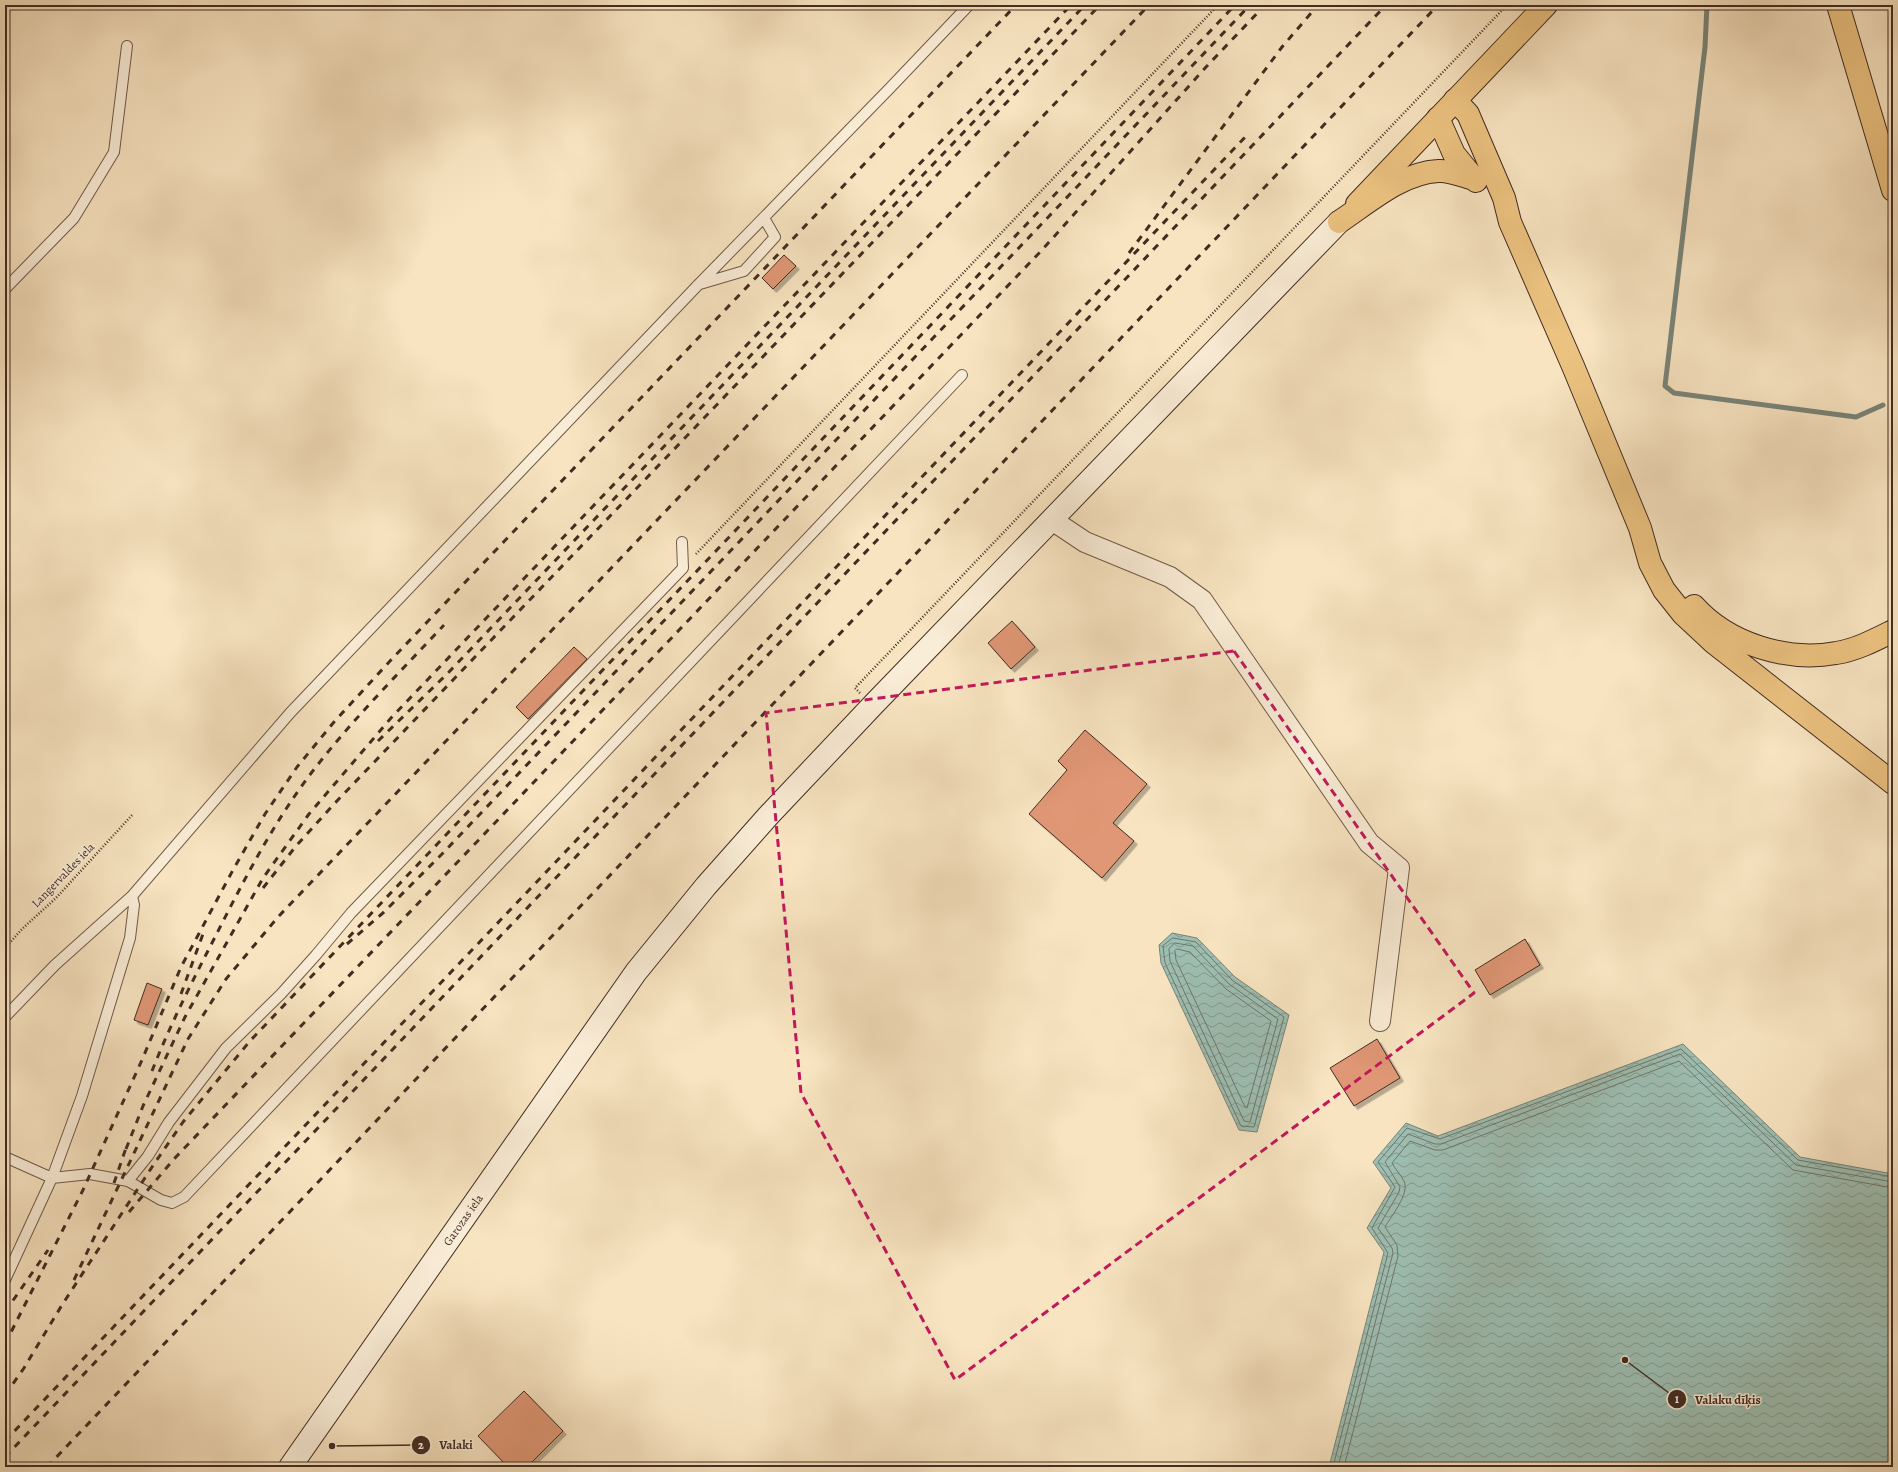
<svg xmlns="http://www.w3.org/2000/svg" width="1898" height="1472" font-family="Alegreya,serif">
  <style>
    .water { fill: url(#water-waves); stroke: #798479 }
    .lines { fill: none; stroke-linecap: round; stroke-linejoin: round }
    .shore { stroke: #70766a; stroke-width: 1 }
    .stream { stroke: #798479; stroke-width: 5 }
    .building { fill: #e09775; stroke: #422c21; filter: url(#shadow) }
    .service-casing { stroke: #705a49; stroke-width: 12 }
    .minor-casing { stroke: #705a49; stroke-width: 22 }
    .secondary-casing { stroke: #422c21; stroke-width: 24 }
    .primary-casing { stroke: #422c21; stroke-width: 24 }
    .trunk-casing { stroke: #422c21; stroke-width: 24 }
    .path { stroke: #422c21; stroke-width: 2.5; stroke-dasharray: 1 2; stroke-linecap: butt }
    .service { stroke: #faedd7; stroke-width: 10 }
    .minor { stroke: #faedd7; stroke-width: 20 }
    .secondary { stroke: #faedd7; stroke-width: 22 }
    .primary { stroke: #ecc280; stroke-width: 22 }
    .trunk { stroke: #ecc280; stroke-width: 22 }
    .rail { stroke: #422c21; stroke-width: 3; stroke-dasharray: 7 7; stroke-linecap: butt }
    .marked { fill: none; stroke: #c2185b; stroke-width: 3; stroke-dasharray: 8 5; stroke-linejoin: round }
    .labels { text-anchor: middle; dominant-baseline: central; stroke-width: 3; stroke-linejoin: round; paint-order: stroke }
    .street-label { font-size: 12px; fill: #422c21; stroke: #faedd7 }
    .leader { fill: none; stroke: #422c21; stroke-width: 1.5 }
    .callout-dot { fill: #422c21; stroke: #faedd7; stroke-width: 1.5 }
    .mark-label { font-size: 12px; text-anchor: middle; font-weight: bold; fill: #fff }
    .callout-label { font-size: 13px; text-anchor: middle; font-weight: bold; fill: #422c21; stroke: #faedd7; stroke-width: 3; stroke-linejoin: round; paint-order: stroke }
  </style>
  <defs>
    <pattern id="water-waves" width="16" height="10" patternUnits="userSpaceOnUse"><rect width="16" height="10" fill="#9dbfb3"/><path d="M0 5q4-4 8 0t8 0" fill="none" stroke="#829b91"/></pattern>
    <filter id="shadow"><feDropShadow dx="3.5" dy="3.5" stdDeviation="0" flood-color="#0004"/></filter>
  </defs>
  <rect width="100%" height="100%" fill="#f8e4c1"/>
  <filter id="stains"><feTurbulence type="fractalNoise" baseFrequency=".005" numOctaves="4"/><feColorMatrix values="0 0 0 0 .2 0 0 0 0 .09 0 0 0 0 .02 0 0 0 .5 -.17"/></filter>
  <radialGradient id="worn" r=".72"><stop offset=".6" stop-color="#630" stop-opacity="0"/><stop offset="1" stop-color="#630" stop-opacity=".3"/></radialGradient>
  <path class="water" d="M1172,933L1197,938L1235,977L1289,1015L1257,1132L1239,1130L1161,963L1159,945Z
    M1683,1044L1800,1157L1893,1174V1467H1329L1384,1252L1367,1228L1391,1188L1373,1162L1406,1123L1438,1136Z"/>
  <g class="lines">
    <path class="shore" d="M1173,938L1196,942L1232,980L1284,1017L1254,1127L1241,1126L1165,963L1163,946Z
      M1175,943L1193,946L1229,984L1278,1019L1250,1122L1244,1121L1170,961L1169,949Z
      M1177,949L1190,952L1226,989L1271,1021L1247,1108L1245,1107L1176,960L1175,951Z
      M1333,1467L1388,1253L1372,1228L1395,1187L1378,1162L1407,1128L1440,1139L1681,1049L1798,1160L1893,1177
      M1338,1467L1393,1253L1392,1248L1378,1228L1399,1192L1400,1187L1385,1162L1408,1134L1435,1144H1441L1680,1054L1796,1165L1893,1182
      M1344,1467L1398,1256L1397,1245L1385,1227C1391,1216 1410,1194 1404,1181C1401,1175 1395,1169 1392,1163L1410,1141L1435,1150H1443L1679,1061L1793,1170L1893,1188"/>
    <path class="stream" d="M1707,5L1705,47L1665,386L1674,393L1856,417L1883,405"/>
  </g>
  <path class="building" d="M784,255L796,266L773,289L762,278Z
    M1012,621L1035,647L1011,669L988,643Z
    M574,647L587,659L528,719L516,707Z
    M1085,730L1147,784L1113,823L1134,841L1102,878L1029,814L1067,770L1058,761Z
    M1525,939L1540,965L1490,995L1475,970Z
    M147,983L162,989L148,1025L134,1020Z
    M1377,1039L1400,1078L1354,1106L1330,1068Z
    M524,1391L563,1431L527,1467H508L478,1436Z"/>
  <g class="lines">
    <defs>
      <path id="service" d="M700,284L744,271L775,237L764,218
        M5,289L74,218L114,152L127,46
        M5,1017L55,965L132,896L290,713L698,285L890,88L969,5
        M5,1157L52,1178L90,1174L128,1181L161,1200L172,1203L184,1197L962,375
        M128,1181L148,1156L169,1122L226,1048L281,994L316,955L351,913L683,568L682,542
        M5,1280L52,1178L82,1096L130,938L134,905L132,896"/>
      <path id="minor" d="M1052,520L1085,542L1170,577L1202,600L1369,843L1399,868L1380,1021"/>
      <path id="secondary" d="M290,1467L636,972L706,886L769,815L873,705L1339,222"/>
      <path id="primary" d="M1357,204L1546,5"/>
      <path id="trunk" d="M1838,5L1893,190
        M1455,100L1468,114L1504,198L1510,222L1573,366L1640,528L1650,563L1664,590L1683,614L1713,642L1893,783
        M1438,118L1454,154L1476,181
        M1339,222C1368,203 1401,173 1438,171C1449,170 1463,176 1474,179
        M1694,606C1728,644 1787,662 1836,653C1856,650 1875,640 1893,631"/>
    </defs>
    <use href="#service" class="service-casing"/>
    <use href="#minor" class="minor-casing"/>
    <use href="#secondary" class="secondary-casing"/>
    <use href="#primary" class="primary-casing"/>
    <use href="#trunk" class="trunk-casing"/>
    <path class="path" d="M696,554L1218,5
      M860,693L855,688L1507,5
      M5,948L22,929L56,898L133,814"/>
    <use href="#service" class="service"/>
    <use href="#minor" class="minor"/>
    <use href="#secondary" class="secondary"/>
    <use href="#primary" class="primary"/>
    <use href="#trunk" class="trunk"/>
    <path class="rail" d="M1129,253L1282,47L1318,5
      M378,741L447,674L1085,5
      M263,888L296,846L335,803L1100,5
      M347,944L384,912L442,854L1250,5
      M181,994L203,934
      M152,1071C170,1025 192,982 214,939C243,882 273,823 312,772C352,720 399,673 444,625
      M126,1149L143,1106L185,1017L263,878L309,814L391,718L1071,5
      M114,1183L127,1145
      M129,1212L174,1159L1042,250L1206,67L1265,5
      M74,1280L188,1039L226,979L278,917L1149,5
      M5,1312L48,1250
      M5,1344L83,1190L142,1060L181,967L233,870L265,814L297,767L334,722L390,661L1016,5
      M5,1395L24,1368L62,1305L154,1164L183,1122L250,1041L1235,5
      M5,1441L1249,133
      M5,1457L1386,5
      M47,1467L1438,5"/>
  </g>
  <path class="marked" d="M1234,651L1474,993L955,1380L801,1093L766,713Z"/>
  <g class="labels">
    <g class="street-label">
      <text transform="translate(63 875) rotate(-46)">Langervaldes iela</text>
      <text transform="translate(463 1220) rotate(-55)">Garozas iela</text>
    </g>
  </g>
  <path class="leader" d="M1625 1360L1677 1399M332 1446L421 1445"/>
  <g class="callout-dot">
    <circle cx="1625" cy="1360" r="4"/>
    <circle cx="332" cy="1446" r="4"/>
    <circle cx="1677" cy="1399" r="10"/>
    <circle cx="421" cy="1445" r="10"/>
  </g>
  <g class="mark-label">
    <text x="1677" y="1403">1</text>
    <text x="421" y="1449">2</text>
  </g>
  <g class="callout-label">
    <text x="1728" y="1404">Valaku dīķis</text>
    <text x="456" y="1449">Valaki</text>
  </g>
  <rect width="1898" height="1472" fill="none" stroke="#f8e4c1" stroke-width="20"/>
  <rect x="6" y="6" width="1886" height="1460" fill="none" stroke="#422c21" stroke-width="2"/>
  <rect x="10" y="10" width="1878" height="1452" fill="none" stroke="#422c21"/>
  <rect width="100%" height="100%" filter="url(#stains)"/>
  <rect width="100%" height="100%" fill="url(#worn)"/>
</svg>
